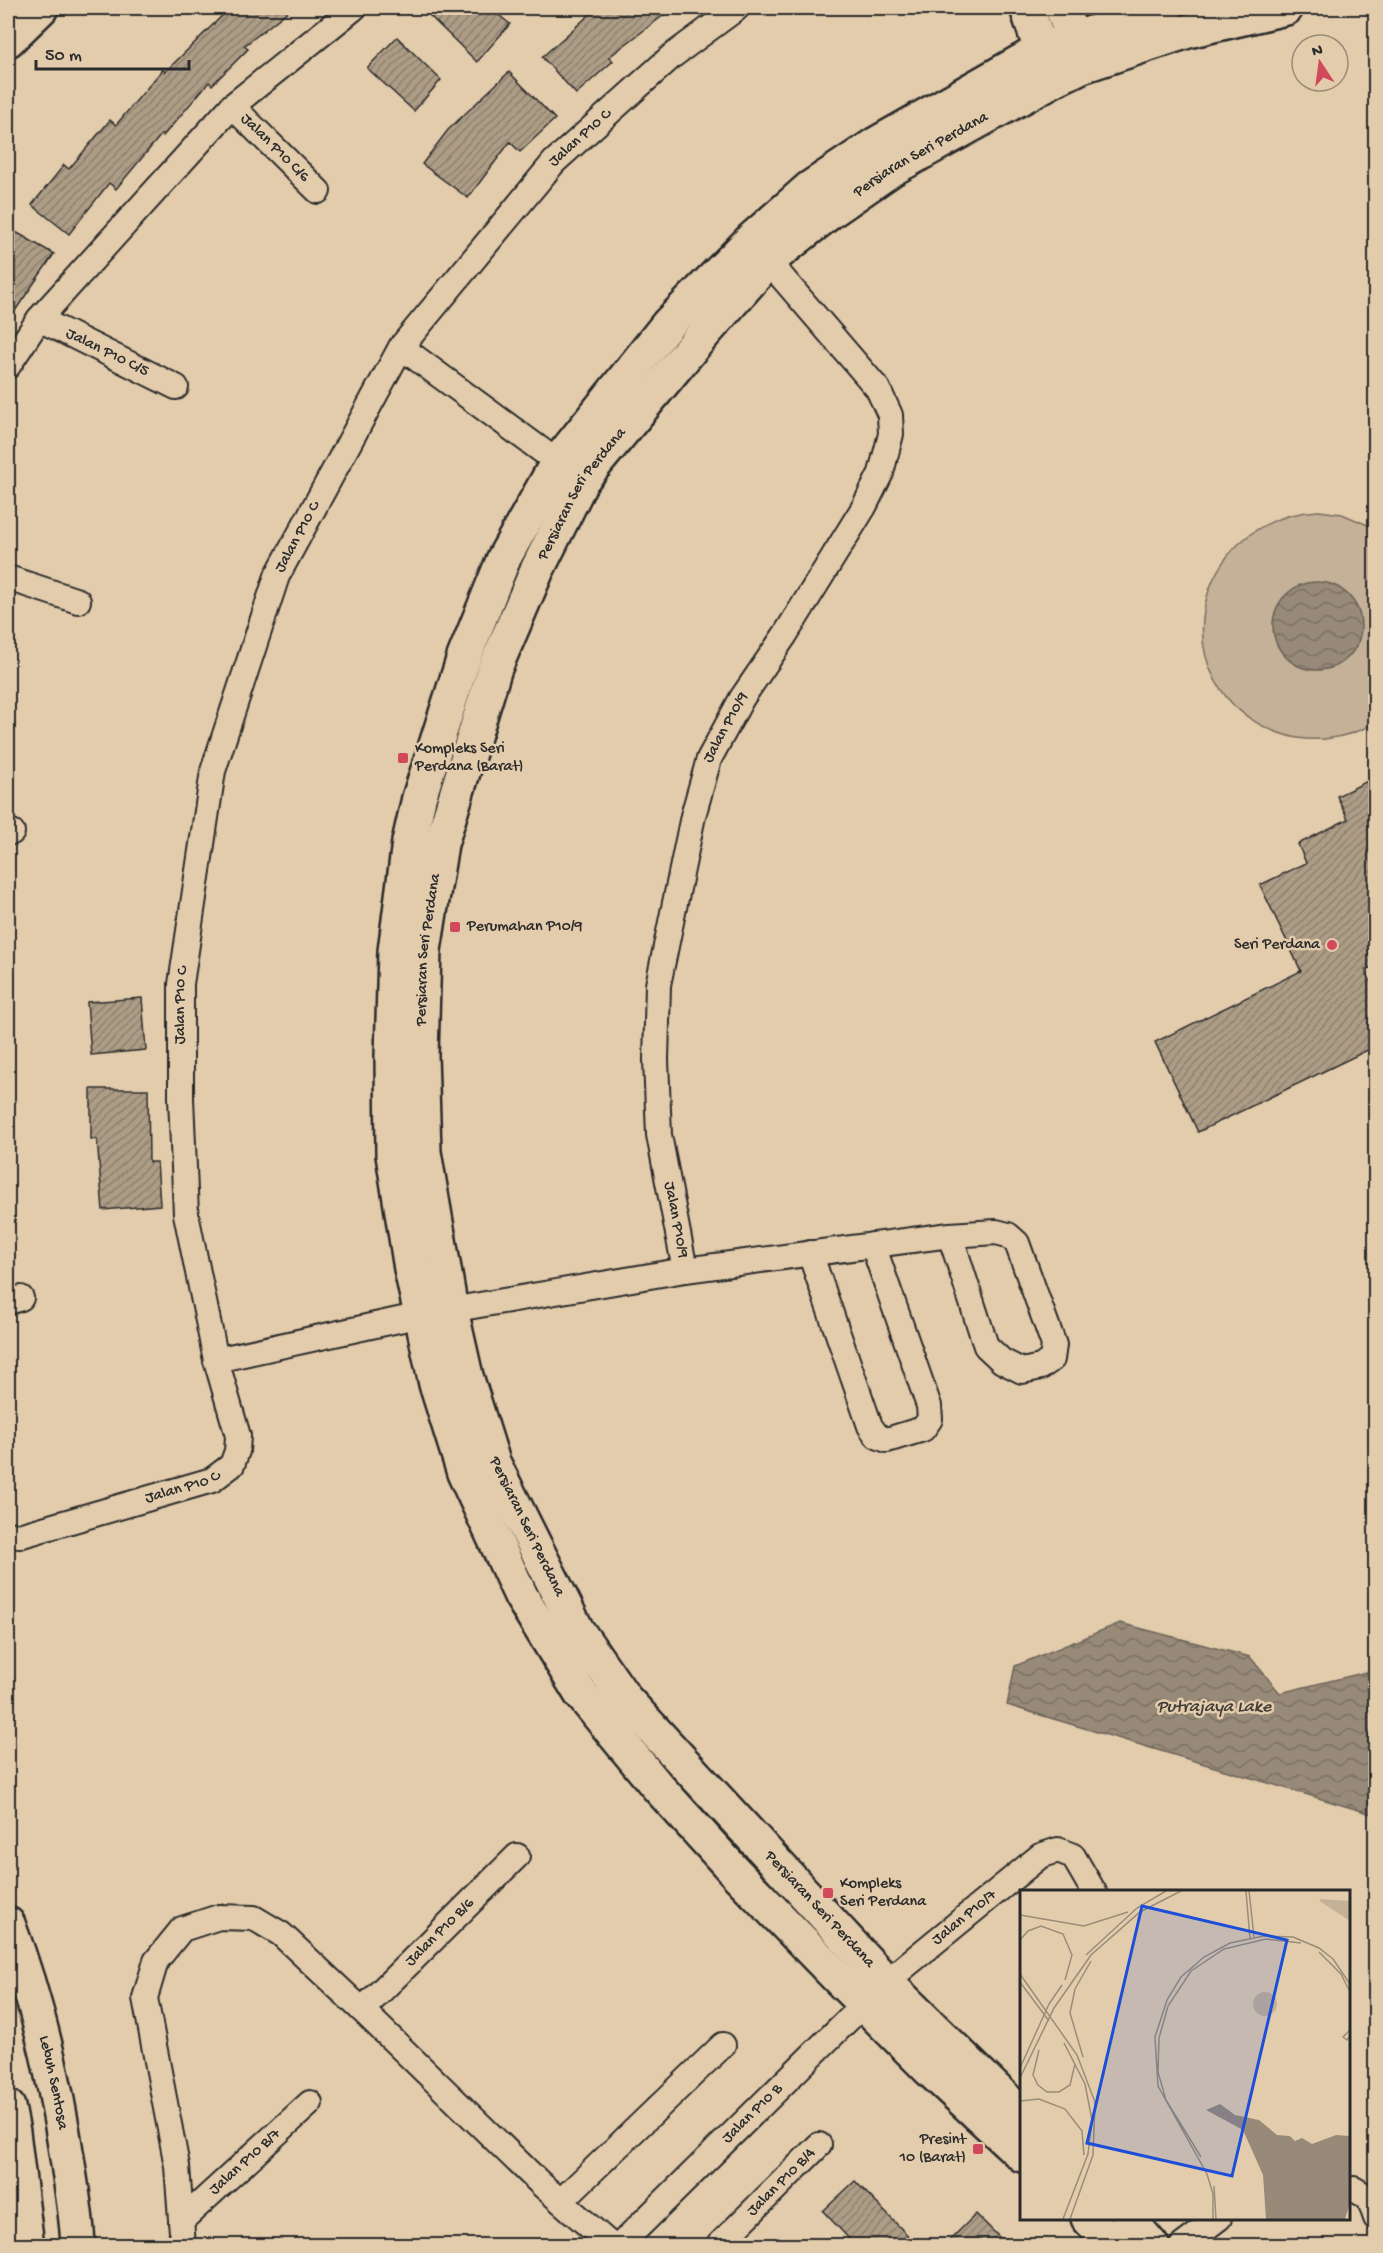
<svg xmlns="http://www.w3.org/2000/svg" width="1383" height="2253" font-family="'Gochi Hand',sans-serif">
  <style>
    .garden { fill: #c5b197; stroke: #786e61; stroke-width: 1.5 }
    .water { fill: url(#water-waves); stroke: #6c6459; stroke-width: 1.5 }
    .building { fill: url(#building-hatch); stroke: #2b2b2b; stroke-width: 1.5 }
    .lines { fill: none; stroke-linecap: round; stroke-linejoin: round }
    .street-casing { stroke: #2b2b2b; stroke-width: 28 }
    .secondary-casing { stroke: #2b2b2b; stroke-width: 38 }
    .primary-casing { stroke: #2b2b2b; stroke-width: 38 }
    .street { stroke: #e3ccac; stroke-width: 24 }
    .secondary { stroke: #e3ccac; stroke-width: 33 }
    .primary { stroke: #e3ccac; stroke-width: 33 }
    .poi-dot { fill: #d1495b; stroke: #e3ccac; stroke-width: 2 }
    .labels { text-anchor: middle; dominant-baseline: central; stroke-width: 5; stroke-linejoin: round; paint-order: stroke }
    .street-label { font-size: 16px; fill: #2b2b2b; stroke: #e3ccac }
    .poi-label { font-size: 16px; fill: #2b2b2b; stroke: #e3ccac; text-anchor: start }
    .water-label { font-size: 18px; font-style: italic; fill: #413e3a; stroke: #e3ccac }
    .inset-road { fill: none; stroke: #998c78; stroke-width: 1.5 }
    .view { fill: #1d4ed8; fill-opacity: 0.15; stroke: #1d4ed8; stroke-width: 3 }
    .inset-edge { fill: none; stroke: #2b2b2b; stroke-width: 3 }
  </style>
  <defs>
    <pattern id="water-waves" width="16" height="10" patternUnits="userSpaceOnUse" patternTransform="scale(1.5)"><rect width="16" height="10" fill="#988a78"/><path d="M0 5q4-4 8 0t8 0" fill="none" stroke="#7c7163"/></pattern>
    <pattern id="building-hatch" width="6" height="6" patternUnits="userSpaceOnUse" patternTransform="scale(1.5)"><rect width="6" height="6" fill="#ad9d86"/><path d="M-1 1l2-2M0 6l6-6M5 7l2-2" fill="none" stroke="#8d806e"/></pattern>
  </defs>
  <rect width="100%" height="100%" fill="#e3ccac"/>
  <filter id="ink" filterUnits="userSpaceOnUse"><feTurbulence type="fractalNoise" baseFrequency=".0167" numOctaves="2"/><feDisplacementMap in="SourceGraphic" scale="12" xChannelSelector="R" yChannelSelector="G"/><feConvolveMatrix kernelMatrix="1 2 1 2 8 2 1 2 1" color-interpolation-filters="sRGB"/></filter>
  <g filter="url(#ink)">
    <path class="garden" d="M1319,511L1342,514L1375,528V723C1346,739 1311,745 1279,733C1157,689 1189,517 1319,511Z"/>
    <path class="water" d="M1273 626a44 44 0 1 1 88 0a44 44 0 1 1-88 0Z
      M1120,1623L1250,1657L1280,1693L1375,1670V1815L1007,1705L1015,1666Z"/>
    <path class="building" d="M230,8H292L244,46L248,49L212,85L209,82L163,136L161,135L116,189L109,183L69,234L32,205L64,165L69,169L110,120L116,125L163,69L165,72Z
      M439,8H490L510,24L477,62L430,16Z
      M597,8H673L609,57L613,61L576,94L542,57Z
      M397,37L441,80L414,111L367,68Z
      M509,72L555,119L520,152L510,142L468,198L422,164L448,130Z
      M14,231L54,254L8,321V239Z
      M1376,777V907L1369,911L1376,925V965L1365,970L1376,992V1046L1198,1132L1155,1042L1301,971L1260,885L1306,863L1298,844L1348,819L1337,796Z
      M142,998L146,1050L91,1055L87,1002Z
      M91,1089H148L149,1162H157L160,1205L103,1210L97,1139H91Z
      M855,2181L918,2246H856L823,2211Z
      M976,2214L1008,2246H944Z"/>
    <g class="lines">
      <defs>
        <g id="street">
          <path id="s1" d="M232,106L318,191"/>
          <path id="s2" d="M39,319L176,387"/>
          <path d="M401,347L571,472"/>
          <path d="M8,366L39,319L232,106L354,8"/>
          <path d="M8,578L78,601"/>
          <path d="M8,832H12"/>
          <path d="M810,1253L870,1426L877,1436L887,1440L923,1429L930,1419L929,1406L873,1245"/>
          <path id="s3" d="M685,1270L659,1135L656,1060L658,985L693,816L709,759L742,698L785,635L864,507L881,473L891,434L890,415L878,389L768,261"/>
          <path d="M8,1302L21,1298"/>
          <path d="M216,1360L421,1315L685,1270L950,1235L996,1232L1008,1235L1017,1243L1054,1345L1052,1359L1041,1367L1022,1371L1002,1361L986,1346L950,1235"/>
          <path id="s4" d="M8,1534L19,1536L212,1480L232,1465L237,1451L238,1436L216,1360L186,1214L181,1098V984L213,771L277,576L401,347L554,162L672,56L737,8"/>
          <path id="s5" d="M362,2010L517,1856"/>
          <path d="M1348,2191L1354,2189L1369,2198L1376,2218"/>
          <path d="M561,2201L723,2045"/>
          <path id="s6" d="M181,2221L310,2103"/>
          <path d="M183,2246L177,2166L145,1998L156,1961L182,1929L219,1917L254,1918L281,1934L362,2010L542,2185L612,2246"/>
          <path id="s7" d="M619,2246L886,1982L1040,1856L1058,1850L1073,1856L1094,1892"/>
          <path id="s8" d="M718,2246L819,2145"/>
          <path d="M1182,2246L1219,2218"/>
        </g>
        <g id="secondary">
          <path d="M1027,8L1048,71"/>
          <path d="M1062,8L1080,59"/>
          <path id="s9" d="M1022,2115L886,1982L625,1699L577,1630L493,1462L466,1376L451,1310L424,1152L421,1055L424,950L441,844L495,668L537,570L582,480L695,344L768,261L830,212L892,169L1051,81L1082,66L1188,31L1286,8"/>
          <path d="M1022,2155L930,2070L838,1978L737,1874L657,1786L581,1694L521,1596L464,1473L436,1384L411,1269L393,1155L392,1056L395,951L409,842L419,798L464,657L504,558L557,463L668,324L751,240L810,188L876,144L1041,50L1166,8"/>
          <path d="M1088,2218L1114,2246"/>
          <path d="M1128,2218L1152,2246"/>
        </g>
        <g id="primary">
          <path d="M8,40L41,8"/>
          <path id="s10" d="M8,1924C37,2000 56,2083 68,2164C72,2191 77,2218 78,2246"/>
          <path d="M8,2107L13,2132L27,2246"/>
        </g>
      </defs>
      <use href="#street" class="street-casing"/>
      <use href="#secondary" class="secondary-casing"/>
      <use href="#primary" class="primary-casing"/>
      <use href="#street" class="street"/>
      <use href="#secondary" class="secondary"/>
      <use href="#primary" class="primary"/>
    </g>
  </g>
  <g class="poi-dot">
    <rect x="397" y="752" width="12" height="12" rx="3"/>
    <rect x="449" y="921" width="12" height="12" rx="3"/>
    <circle cx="1332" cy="945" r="6"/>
    <rect x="822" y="1887" width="12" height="12" rx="3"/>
    <rect x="972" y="2143" width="12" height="12" rx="3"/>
  </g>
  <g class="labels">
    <g class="street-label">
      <text stroke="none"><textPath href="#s4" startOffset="1682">Jalan P10 C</textPath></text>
      <text stroke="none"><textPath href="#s1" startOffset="60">Jalan P10 C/6</textPath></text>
      <text stroke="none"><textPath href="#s9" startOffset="2340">Persiaran Seri Perdana</textPath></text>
      <text stroke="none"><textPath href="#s2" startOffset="76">Jalan P10 C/5</textPath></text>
      <text stroke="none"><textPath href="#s9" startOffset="1854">Persiaran Seri Perdana</textPath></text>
      <text stroke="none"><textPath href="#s4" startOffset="1190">Jalan P10 C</textPath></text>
      <text stroke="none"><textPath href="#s3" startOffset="555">Jalan P10/9</textPath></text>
      <text stroke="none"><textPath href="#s9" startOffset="1368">Persiaran Seri Perdana</textPath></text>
      <text stroke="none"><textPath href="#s4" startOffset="704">Jalan P10 C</textPath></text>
      <text transform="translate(675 1220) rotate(79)">Jalan P10/9</text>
      <text stroke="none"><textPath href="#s4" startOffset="182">Jalan P10 C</textPath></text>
      <text transform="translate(526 1527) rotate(64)">Persiaran Seri Perdana</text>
      <text transform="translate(819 1910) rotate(47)">Persiaran Seri Perdana</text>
      <text stroke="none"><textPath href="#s7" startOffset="477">Jalan P10/7</textPath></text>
      <text stroke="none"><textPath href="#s5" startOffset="110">Jalan P10 B/6</textPath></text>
      <text stroke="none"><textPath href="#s10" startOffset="165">Lebuh Sentosa</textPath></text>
      <text stroke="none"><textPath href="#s7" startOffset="188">Jalan P10 B</textPath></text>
      <text stroke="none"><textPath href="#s6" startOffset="87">Jalan P10 B/7</textPath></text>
      <text stroke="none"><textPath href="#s8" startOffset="90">Jalan P10 B/4</textPath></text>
    </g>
    <g class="poi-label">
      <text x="415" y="749">Kompleks Seri<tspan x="415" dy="18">Perdana (Barat)</tspan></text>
      <text x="467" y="927">Perumahan P10/9</text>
      <text x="1320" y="945" text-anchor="end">Seri Perdana</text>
      <text x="840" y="1884">Kompleks<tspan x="840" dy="18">Seri Perdana</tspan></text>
      <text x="966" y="2140" text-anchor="end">Presint<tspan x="966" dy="18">10 (Barat)</tspan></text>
    </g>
    <g class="water-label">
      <text x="1214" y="1707">Putrajaya Lake</text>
    </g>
  </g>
  <g transform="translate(1020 1890)">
    <rect width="330" height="330" fill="#e3ccac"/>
    <path d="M299,9L330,11V31L301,12Z" fill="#c5b197"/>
    <path d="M233 114a12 12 0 1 1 24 0a12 12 0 1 1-24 0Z" fill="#c5b197"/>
    <path d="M200,214L215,225L239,230L257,245L270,246L275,251L282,248L292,254L316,245L330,246V313L325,329H246L243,285L223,240L186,220Z" fill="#988a78"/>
    <path class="inset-road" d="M226,1L230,49M229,1L234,47M0,25L64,36L108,22M0,50L8,41L21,36L43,44L52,65L45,90M299,62L321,84L330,102M66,65L117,18L146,1M0,84L57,165L75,212L73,265L50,329M0,92L29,131M330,140L323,147L327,150L330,146M19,160L13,185L18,195L27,202H39L50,195L55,174M63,167L50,123L55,99L71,71M0,178L29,114L42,95M0,188L34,118L71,65L120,22L161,1M0,211L19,209L45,219L62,241L64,265M181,267L146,210L138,182L139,148L148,116L171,81L204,59L246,49L281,53M194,296L196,329M43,329L68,264L72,230L65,194L44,153M193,329V304L187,284L138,196L135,147L147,110L161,87L184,67L210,53L244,46L273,47L299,58L313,69L330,94"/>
    <path class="view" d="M122,16L267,50L212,286L67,253Z"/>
    <rect width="330" height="330" class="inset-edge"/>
  </g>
  <rect width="1383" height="2253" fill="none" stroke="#e3ccac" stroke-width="30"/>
  <rect x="15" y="15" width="1353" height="2223" fill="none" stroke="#2b2b2b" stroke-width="2" filter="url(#ink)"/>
  <g transform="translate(1320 63) rotate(347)"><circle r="28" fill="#e3ccac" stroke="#998c78" stroke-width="1.5"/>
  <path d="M0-4.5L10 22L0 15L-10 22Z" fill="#d1495b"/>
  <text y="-9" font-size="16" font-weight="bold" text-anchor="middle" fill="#2b2b2b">N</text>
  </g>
  <path d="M36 60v9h153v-9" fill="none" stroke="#2b2b2b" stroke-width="3"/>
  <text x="45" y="60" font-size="18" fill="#2b2b2b" stroke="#e3ccac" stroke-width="4.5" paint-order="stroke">50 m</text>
</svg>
